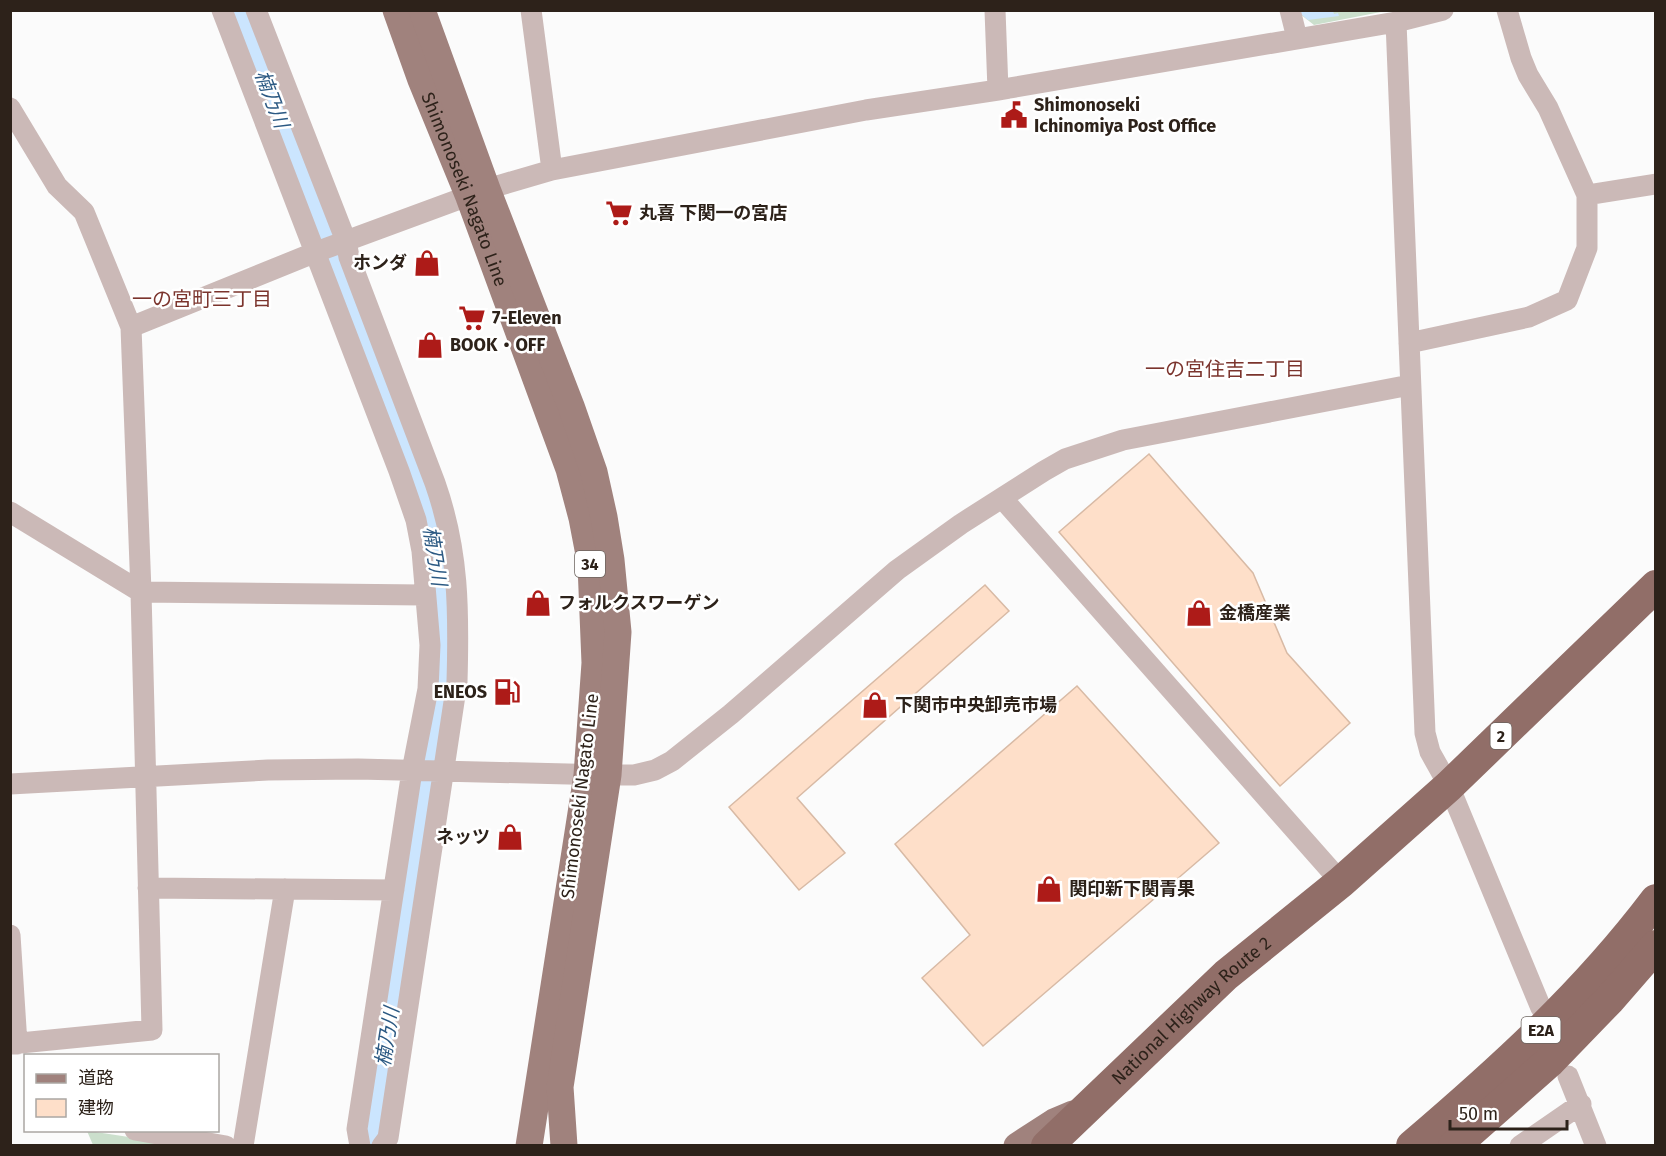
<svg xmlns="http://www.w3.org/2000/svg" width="1666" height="1156" font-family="'Fira Sans','Noto Sans JP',sans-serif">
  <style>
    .green { fill: #cbdfcc }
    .water { fill: #cbe5fe }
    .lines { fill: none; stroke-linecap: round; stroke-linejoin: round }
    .river { stroke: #cbe5fe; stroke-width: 28 }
    .building { fill: #fedfc9; stroke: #d8baa5; stroke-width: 1.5 }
    .minor { stroke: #cbb9b7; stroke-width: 21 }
    .major { stroke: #a0827d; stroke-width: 27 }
    .highway { stroke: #916e68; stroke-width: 32 }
    .labels { text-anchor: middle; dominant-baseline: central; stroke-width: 5; stroke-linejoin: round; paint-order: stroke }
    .shield { fill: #fff; stroke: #6c645f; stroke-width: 1.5 }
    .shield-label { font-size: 16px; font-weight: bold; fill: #2d221a }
    .poi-label { font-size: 18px; font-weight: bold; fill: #2d221a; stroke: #fff; text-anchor: start }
    .street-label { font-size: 18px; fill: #2d221a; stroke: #fff }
    .water-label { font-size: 20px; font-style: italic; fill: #2b5983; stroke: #fff }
    .neighbourhood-label { font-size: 20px; fill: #7b342d; stroke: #fff }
  </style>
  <rect width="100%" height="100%" fill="#fbfbfb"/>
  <path class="green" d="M1300,11H1386L1314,25L1300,14Z
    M87,1131H89L182,1145H93Z"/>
  <path class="water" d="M1300,11H1333L1334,14L1338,13L1339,16L1308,20L1301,14Z"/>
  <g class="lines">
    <path class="river" d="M239,10L425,500C439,564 446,615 443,680L373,1131"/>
  </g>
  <path class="building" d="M1149,454L1253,573L1287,653L1350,723L1280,786L1059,532Z
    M985,585L1009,611L797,798L845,853L799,890L729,807Z
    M1077,686L1219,843L983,1046L922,978L970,935L895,844Z"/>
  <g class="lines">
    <path class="minor" d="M222,10L399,471L416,520L422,551L430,645L428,689L412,771L357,1129L360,1146
      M256,10L346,241L349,257L435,483C459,551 459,611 457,682L388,1138L382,1146
      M531,10L552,170
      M995,10L998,90
      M1290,10L1297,38
      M1396,22L1425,733L1430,752L1449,786L1541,1008
      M10,108L57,186L84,212L131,327L141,592L152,1030L10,1044
      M1587,195L1656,184
      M131,327L316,252L487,189L552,170L866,110L998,90L1396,22L1443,10
      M1409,343L1529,317L1567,300L1587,248V195L1548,108L1528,75L1521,58L1507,10
      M1002,498L1341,882
      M10,512L141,592L424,595
      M10,784L268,770L358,769L608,775H634L655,770L672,761L731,714L897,570L961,524L1044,471L1065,459L1123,440L1410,385
      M148,888L394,890
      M10,935L17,1044
      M1568,1076L1596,1146
      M135,1130L226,1146
      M243,1146L285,889
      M1520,1146L1581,1104"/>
    <g class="major">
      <path id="s1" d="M396,10L421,80L469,197L569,469L582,518L591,565L595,663L587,775L529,1146"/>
      <path d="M422,10L487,189L571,406L594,472L604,517L611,560L618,632L608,775L560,1087L564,1146"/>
      <path d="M1017,1146L1054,1122L1073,1114"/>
    </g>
    <g class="highway">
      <path id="s2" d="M1047,1146L1226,975L1341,882L1449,786L1656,586"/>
      <path d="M1412,1146C1501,1070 1585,994 1656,900"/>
      <path d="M1454,1146L1549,1062L1610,999L1656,946"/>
    </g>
  </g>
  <defs>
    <symbol id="civic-bare" viewBox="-9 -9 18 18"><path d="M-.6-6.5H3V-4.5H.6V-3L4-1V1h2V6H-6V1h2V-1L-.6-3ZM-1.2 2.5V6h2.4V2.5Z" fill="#ad1b18" stroke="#fff" stroke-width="2.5" paint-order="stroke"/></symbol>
    <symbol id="supermarket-bare" viewBox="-9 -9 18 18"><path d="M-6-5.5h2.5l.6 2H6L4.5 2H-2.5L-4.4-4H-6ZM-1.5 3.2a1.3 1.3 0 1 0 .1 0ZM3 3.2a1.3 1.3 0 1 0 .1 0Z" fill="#ad1b18" stroke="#fff" stroke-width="2.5" paint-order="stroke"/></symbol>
    <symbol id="shop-bare" viewBox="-9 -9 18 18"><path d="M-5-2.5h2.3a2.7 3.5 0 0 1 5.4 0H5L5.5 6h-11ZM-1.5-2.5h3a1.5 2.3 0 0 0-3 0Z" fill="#ad1b18" stroke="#fff" stroke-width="2.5" paint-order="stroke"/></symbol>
    <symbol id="fuel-bare" viewBox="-9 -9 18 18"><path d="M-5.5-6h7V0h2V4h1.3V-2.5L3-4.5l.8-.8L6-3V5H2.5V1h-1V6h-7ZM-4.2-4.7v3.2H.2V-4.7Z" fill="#ad1b18" stroke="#fff" stroke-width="2.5" paint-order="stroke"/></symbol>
  </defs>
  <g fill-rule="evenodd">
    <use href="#civic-bare" x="995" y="96" width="38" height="38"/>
    <use href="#supermarket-bare" x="600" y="194" width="38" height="38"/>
    <use href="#shop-bare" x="408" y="244" width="38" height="38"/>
    <use href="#supermarket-bare" x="453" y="299" width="38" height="38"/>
    <use href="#shop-bare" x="411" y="326" width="38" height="38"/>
    <use href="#shop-bare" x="519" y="584" width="38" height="38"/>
    <use href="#shop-bare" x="1180" y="594" width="38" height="38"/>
    <use href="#fuel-bare" x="488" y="673" width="38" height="38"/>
    <use href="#shop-bare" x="856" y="686" width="38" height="38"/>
    <use href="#shop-bare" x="491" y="818" width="38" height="38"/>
    <use href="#shop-bare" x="1030" y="870" width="38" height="38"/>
  </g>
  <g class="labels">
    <g class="shield">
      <rect x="575" y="551" width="30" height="26" rx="4.5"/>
      <rect x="1490.5" y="723" width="21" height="26" rx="4.5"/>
      <rect x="1521.5" y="1017" width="39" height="26" rx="4.5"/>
    </g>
    <g class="shield-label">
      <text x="590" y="564">34</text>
      <text x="1501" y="736">2</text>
      <text x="1541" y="1030">E2A</text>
    </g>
    <g class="poi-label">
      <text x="1034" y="105">Shimonoseki<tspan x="1034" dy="21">Ichinomiya Post Office</tspan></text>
      <text x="639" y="213">丸喜 下関一の宮店</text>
      <text x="407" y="263" text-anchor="end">ホンダ</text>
      <text x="492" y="318">7-Eleven</text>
      <text x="450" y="345">BOOK・OFF</text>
      <text x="558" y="603">フォルクスワーゲン</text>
      <text x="1219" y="613">金橋産業</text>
      <text x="487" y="692" text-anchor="end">ENEOS</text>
      <text x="895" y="705">下関市中央卸売市場</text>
      <text x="490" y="837" text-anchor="end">ネッツ</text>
      <text x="1069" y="889">関印新下関青果</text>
    </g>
    <g class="street-label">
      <text stroke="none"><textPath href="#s1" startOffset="192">Shimonoseki Nagato Line</textPath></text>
      <text transform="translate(580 796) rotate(-83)">Shimonoseki Nagato Line</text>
      <text stroke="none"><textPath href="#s2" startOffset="198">National Highway Route 2</textPath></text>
    </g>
    <g class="water-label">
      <text transform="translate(272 99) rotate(69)">楠乃川</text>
      <text transform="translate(435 556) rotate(81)">楠乃川</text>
      <text transform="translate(387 1037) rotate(-81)">楠乃川</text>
    </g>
    <g class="neighbourhood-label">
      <text x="202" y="299">一の宮町三丁目</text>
      <text x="1225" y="369">一の宮住吉二丁目</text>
    </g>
  </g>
  <rect width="1666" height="1156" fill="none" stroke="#2d221a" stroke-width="24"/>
  <rect x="24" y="1054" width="195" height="78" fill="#ffffff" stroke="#aba7a3" stroke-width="1.5"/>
  <rect x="36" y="1074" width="30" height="9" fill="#a0827d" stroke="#aba7a3" stroke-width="1.5"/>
  <text x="78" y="1084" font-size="18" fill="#2d221a">道路</text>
  <rect x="36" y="1099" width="30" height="18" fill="#fedfc9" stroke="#aba7a3" stroke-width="1.5"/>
  <text x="78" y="1114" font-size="18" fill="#2d221a">建物</text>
  <path d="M1450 1120v9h117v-9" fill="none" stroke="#2d221a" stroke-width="3"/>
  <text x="1459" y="1120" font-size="18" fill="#2d221a" stroke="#ffffff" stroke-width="4.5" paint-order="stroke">50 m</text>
</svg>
